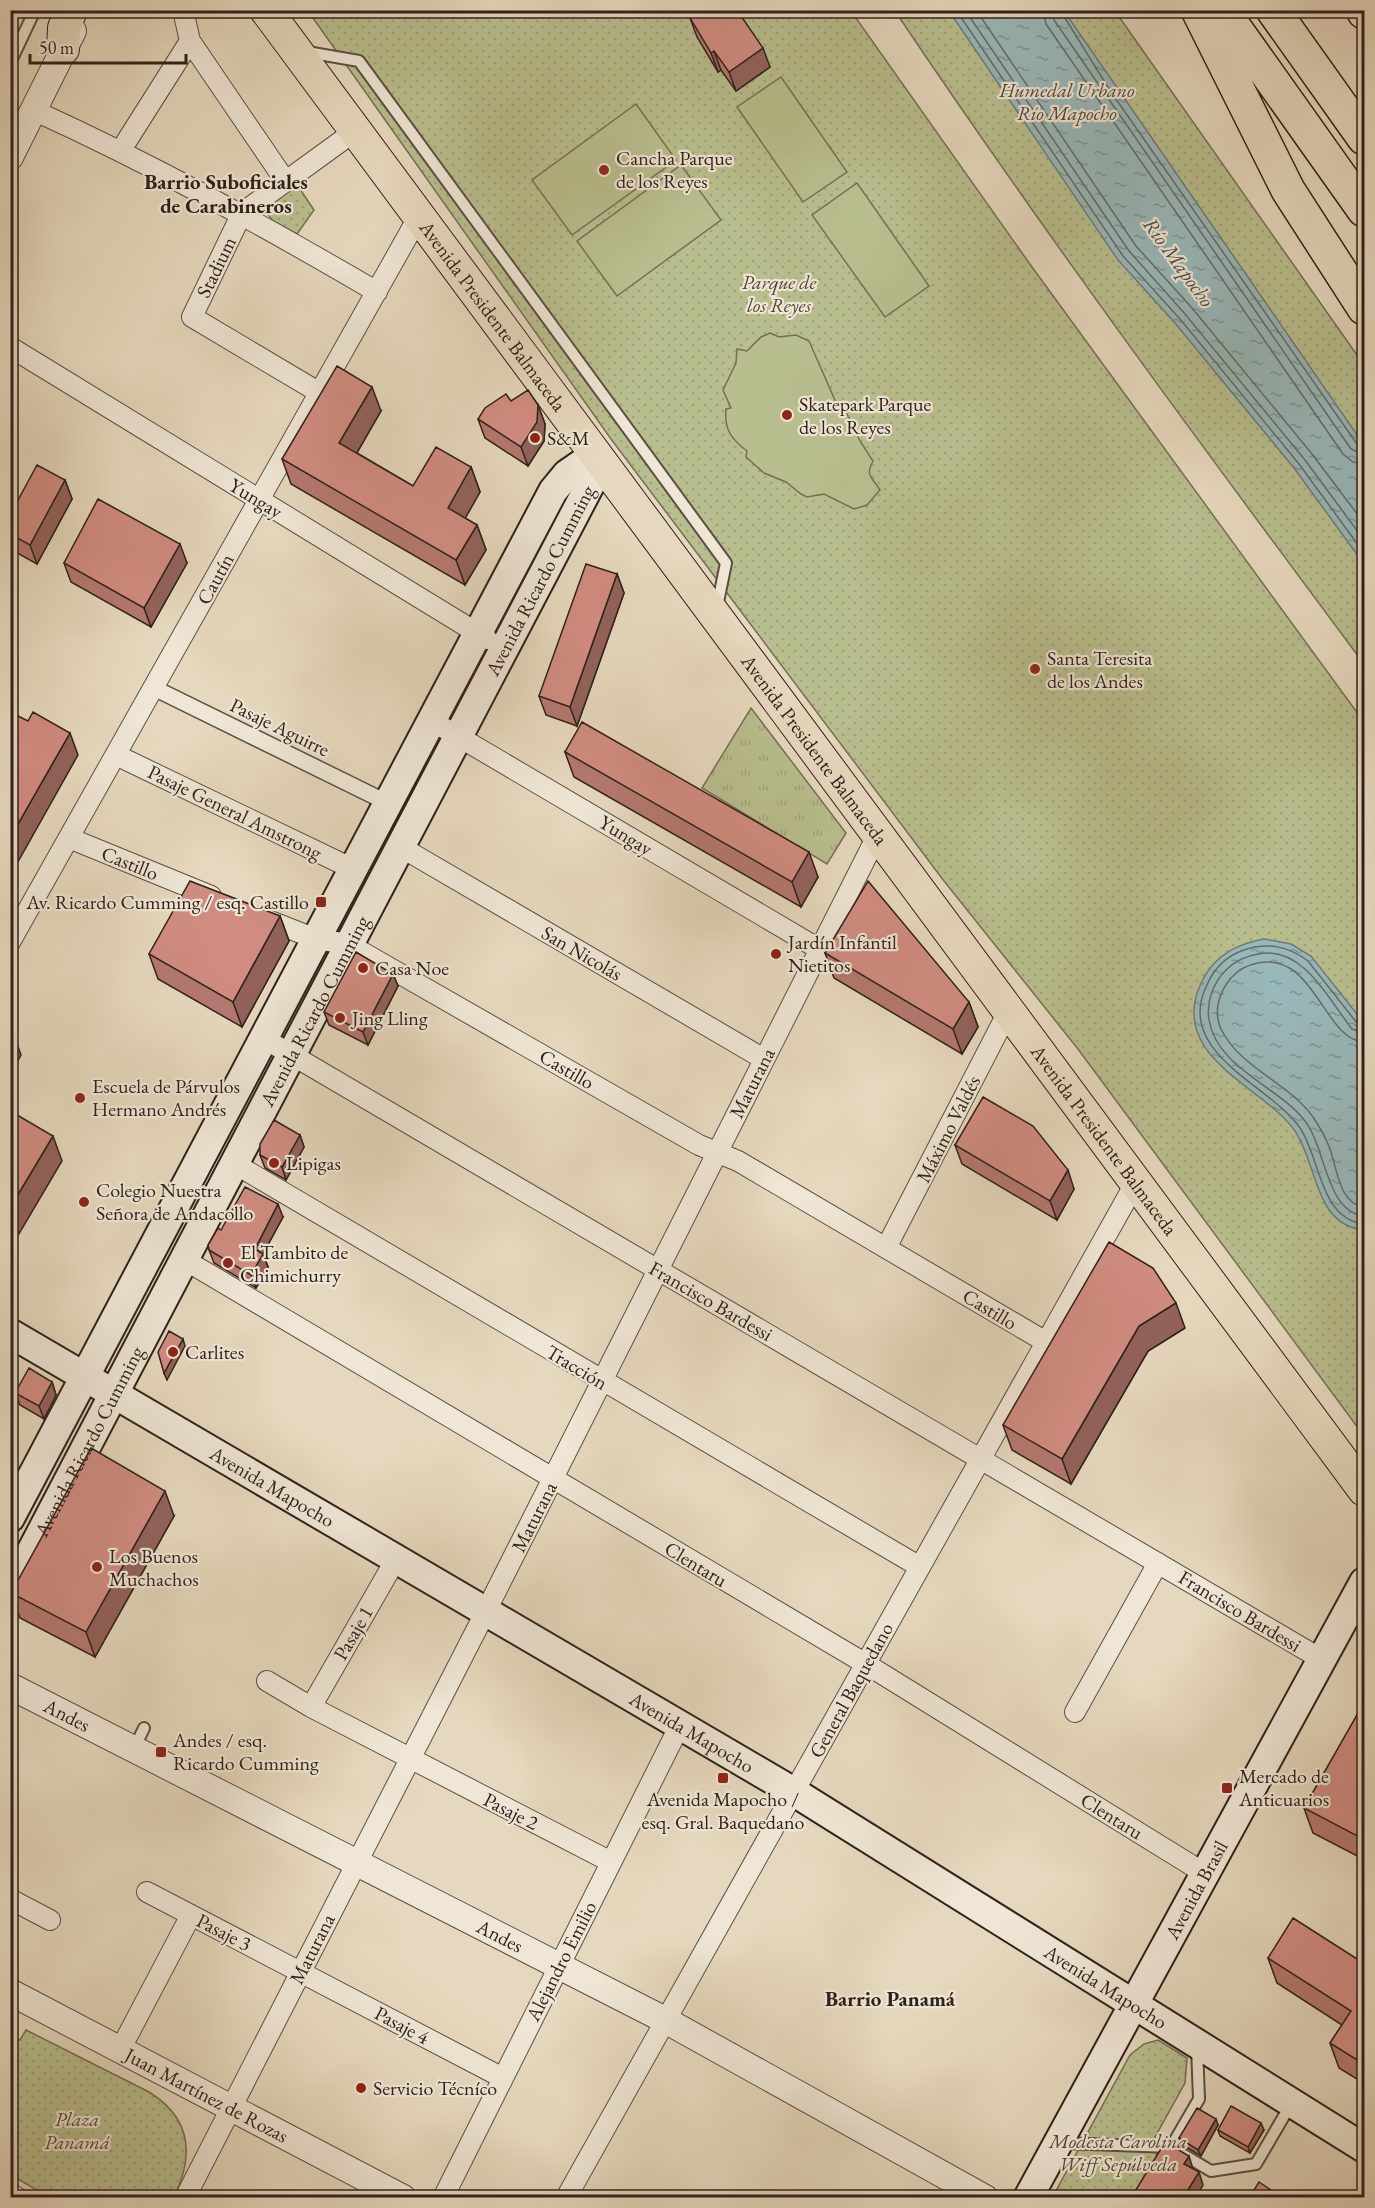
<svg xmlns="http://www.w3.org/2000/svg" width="1375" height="2208" font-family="'EB Garamond',serif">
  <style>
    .grass { fill: url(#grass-tufts); stroke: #747054; stroke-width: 1.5 }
    .park { fill: url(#park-dots); stroke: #747054; stroke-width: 1.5 }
    .pitch { fill: #b9be8e; stroke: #747054; stroke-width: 1.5 }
    .water { fill: url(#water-ripples); stroke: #6f7c7a; stroke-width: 1.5 }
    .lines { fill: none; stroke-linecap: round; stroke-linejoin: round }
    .shore { stroke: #646c6a; stroke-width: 1.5 }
    .service-casing { stroke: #5d4f44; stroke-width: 14 }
    .pedestrian-casing { stroke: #5d4f44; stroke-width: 18 }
    .minor-casing { stroke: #5d4f44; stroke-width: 22 }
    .tertiary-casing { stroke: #5d4f44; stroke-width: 28 }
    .secondary-casing { stroke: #2f211b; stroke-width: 32 }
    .primary-casing { stroke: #2f211b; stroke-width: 34 }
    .motorway-casing { stroke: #2f211b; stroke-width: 36 }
    .service { stroke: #efe6d5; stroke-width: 10 }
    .pedestrian { stroke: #efe6d5; stroke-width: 15 }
    .minor { stroke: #efe6d5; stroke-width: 20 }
    .tertiary { stroke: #efe6d5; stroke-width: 26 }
    .secondary { stroke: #efe6d5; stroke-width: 28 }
    .primary { stroke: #e6d8be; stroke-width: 32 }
    .motorway { stroke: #e6d8be; stroke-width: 33 }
    .wall { fill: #b47870; stroke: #2f211b; stroke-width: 1.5 }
    .shaded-wall { fill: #92625b; stroke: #2f211b; stroke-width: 1.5 }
    .building { fill: #d18c82; stroke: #2f211b; stroke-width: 1.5 }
    .poi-dot { fill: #8f2418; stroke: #efe6d5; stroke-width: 2 }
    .labels { text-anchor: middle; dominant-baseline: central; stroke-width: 4.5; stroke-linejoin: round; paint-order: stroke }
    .park-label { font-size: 20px; font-style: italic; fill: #524838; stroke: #efe6d5 }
    .poi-label { font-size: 20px; fill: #2f211b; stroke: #efe6d5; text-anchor: start }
    .street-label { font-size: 20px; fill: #2f211b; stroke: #efe6d5 }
    .neighbourhood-label { font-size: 21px; font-weight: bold; fill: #2f211b; stroke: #efe6d5 }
    .water-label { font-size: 21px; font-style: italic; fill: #4f4e4a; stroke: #efe6d5 }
  </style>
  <defs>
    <pattern id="grass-tufts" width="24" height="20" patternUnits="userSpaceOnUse" patternTransform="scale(1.5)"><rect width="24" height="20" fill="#b9be8e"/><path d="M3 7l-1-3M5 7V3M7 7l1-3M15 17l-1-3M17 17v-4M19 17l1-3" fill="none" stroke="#9fa37a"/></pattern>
    <pattern id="park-dots" width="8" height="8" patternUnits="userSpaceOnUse" patternTransform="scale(1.5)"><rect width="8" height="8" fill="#b9be8e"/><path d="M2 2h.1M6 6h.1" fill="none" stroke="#9fa37a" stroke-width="1.8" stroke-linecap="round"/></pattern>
    <pattern id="water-ripples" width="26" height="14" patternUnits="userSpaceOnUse" patternTransform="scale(1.5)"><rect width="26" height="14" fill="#99b8b9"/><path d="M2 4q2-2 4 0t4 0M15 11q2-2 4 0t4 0" fill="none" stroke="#7d9596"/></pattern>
  </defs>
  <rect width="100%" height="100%" fill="#e6d8be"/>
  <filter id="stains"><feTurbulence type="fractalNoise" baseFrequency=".00333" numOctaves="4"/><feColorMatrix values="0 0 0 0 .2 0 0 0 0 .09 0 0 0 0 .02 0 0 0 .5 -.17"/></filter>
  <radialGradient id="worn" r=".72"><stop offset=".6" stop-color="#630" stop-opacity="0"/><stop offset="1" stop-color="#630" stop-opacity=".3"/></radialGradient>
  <path class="grass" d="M751,708L846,833L827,864L702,788Z"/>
  <path class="park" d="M308,11H851L1032,267L1364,722V1436L1078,1049L944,881L611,439Z
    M895,11H1115L1364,365V664C1204,449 1044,233 895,11Z
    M294,180L314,210L297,234L273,221L260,204Z
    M26,2030L149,2092C191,2118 195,2154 174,2197H49L11,2175V2036L20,2040Z
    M1158,2040L1187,2058L1185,2083L1154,2139L1157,2158L1133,2197L1052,2198L1130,2055L1144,2044Z"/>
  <path class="pitch" d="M781,77L847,172L803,202L737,107Z
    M636,104L676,160L572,235L532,180Z
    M681,165L721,220L617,296L577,241Z
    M857,183L929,286L885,317L812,215Z
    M770,333L779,337L796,335L809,341L838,407L845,410L860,441L873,461C865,476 872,477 880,490L867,505L854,509L824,494L807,497L801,494L786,482L764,473L746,457L747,451C731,439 724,429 726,409L731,408L723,390L736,363L737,349L747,351L761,337Z"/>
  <path class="water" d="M949,11H1064L1364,445V564L1294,468L1175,323L1118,260Z
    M1264,939L1291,944L1311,956L1364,1023V1230C1314,1225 1318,1165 1295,1131C1264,1086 1165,1057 1202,981C1215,955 1237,944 1264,939Z"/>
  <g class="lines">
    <path class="shore" d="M956,10L1123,256L1180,319L1299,464L1364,553
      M965,10L1129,251L1185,314L1305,460L1364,540
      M976,10L1136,246L1192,308L1312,454L1364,523
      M1043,10L1046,24L1343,454L1353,462L1364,464
      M1052,10L1054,20L1351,449L1364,455
      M1060,10L1111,92L1357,444L1364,447
      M1364,1025L1357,1023L1308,961C1289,946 1266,942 1244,950C1226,956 1213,970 1206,987C1175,1054 1272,1086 1300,1128C1321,1159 1319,1218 1364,1224
      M1364,1033L1352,1029C1329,1000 1303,945 1258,954C1246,956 1235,961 1226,970C1213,983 1206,1002 1209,1020C1217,1068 1278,1086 1305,1121C1326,1148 1326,1212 1364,1216
      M1364,1042C1324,1040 1314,951 1258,963C1247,965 1238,970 1231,978C1219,992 1213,1012 1221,1029C1240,1068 1288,1082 1313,1117C1319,1126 1326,1138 1330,1149C1337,1168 1339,1204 1364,1207"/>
    <defs>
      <path id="service" d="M307,52L359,61L726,563L717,607
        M10,63L35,10
        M134,1749L144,1728
        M1061,2143L1171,2147L1199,2099L1197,2047
        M1179,2152L1211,2171L1256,2164L1291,2104"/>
      <path id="pedestrian" d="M154,688L388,803"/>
      <path id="minor" d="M183,10L190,41L286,182
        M33,110C152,164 264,226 377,292
        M121,150L190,41
        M10,347L487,639
        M320,393L192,317L242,213L355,131
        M432,721L819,949
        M116,755L353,869
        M69,838L211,896
        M399,846L764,1059
        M260,917L316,939L348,944L699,1145L738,1161L1046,1342
        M10,942L419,216
        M263,1038L1321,1659
        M235,1164L920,1567
        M886,1248L1009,1010
        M185,1260L866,1664L1204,1873
        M267,1681L311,1707L611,1862
        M311,1707L396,1559
        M1075,1712L1158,1563
        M147,1892L503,2078
        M10,1899L50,1920
        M120,2050L191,1915
        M10,2193L18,2198
        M185,2198L486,1611L878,834
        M443,2198L680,1725
        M566,2198L1136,1182"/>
      <g id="tertiary">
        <path d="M10,157L73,31"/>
        <path id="s1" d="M10,1686L665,2020L985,2198"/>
        <path id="s2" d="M10,1992L403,2198"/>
      </g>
      <g id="secondary">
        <path id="s3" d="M10,1333L794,1792L1364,2148"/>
        <path d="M10,1518L553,491L567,474L596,454"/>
        <path id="s4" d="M10,1592L602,462"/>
        <path id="s5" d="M1028,2198L1364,1582"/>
      </g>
      <g id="primary">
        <path id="s6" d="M266,10L1364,1490"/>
        <path d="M63,49L64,28L71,10"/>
      </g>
      <path id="motorway" d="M1198,10L1288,190L1364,308
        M1222,10L1364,210
        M1273,10L1364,138
        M1364,10V12"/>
    </defs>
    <use href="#service" class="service-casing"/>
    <use href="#pedestrian" class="pedestrian-casing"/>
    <use href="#minor" class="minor-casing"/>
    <use href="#tertiary" class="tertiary-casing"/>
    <use href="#secondary" class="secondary-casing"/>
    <use href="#primary" class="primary-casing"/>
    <use href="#motorway" class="motorway-casing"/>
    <use href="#service" class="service"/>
    <use href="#pedestrian" class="pedestrian"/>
    <use href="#minor" class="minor"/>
    <use href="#tertiary" class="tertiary"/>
    <use href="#secondary" class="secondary"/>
    <use href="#primary" class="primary"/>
    <use href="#motorway" class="motorway"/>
  </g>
  <path class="wall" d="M690,18L770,67L736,91L721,70L718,72L697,37Z
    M511,401L538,405L545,424L544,441L528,466L485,438L478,419Z
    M381,411L357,453L413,486L471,467L480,492L465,518L477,525L486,550L465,585L291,484L282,459Z
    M65,480L72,499L37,564L10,549V515Z
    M64,563H187L151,627L71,582Z
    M617,574L624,593L577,726L546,715L539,696Z
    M565,752L818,877L801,907L574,777Z
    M280,916L289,941L242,1027L158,979L149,954Z
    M825,953L969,1002L978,1027L962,1054L834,978Z
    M393,974L398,986L368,1045L329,1025L324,1012Z
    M300,1135L304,1147L286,1180L265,1168L260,1155Z
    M955,1145L1074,1189L1057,1220L962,1164Z
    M283,1217L263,1254L268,1267L256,1288L214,1263L209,1250Z
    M1185,1328L1148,1351L1071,1484L1012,1450L1003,1425Z
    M52,1382L56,1395L44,1419L20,1405L15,1393Z
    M174,1516L95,1657L20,1618L11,1593Z
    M1365,1701V1860L1313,1833L1304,1808Z
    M1268,1958L1365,1964V2084L1339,2068L1330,2043L1342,2025L1277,1983Z
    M1218,2125L1201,2156L1181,2144L1179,2138Z
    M1218,2130H1264L1250,2153L1220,2136Z"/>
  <path class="shaded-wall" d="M763,48L770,67L736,91L729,72Z
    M714,51L721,70L718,72L711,53Z
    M372,387L381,411L348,468L339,443Z
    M538,405L545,424L544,441L528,466L521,447Z
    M471,467L480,492L457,533L448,508Z
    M65,480L72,499L37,564L30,545Z
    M477,525L486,550L465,585L456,560Z
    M180,544L187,563L151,627L144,608Z
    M617,574L624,593L577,726L570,707Z
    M70,733L78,755L10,876V838Z
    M809,852L818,877L801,907L792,882Z
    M280,916L289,941L242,1027L233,1002Z
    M393,974L398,986L368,1045L363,1032Z
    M969,1002L978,1027L962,1054L953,1029Z
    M12,1030L21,1055L10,1075V1034Z
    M300,1135L304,1147L286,1180L282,1167Z
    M53,1136L62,1161L10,1249V1208Z
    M1068,1170L1074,1189L1057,1220L1050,1201Z
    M278,1204L283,1217L263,1254L268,1267L256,1288L251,1275L255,1249Z
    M1176,1303L1185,1328L1148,1351L1071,1484L1062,1459L1139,1326Z
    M183,1339L185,1346L167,1380L164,1373Z
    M52,1382L56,1395L44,1419L39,1406Z
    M165,1491L174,1516L95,1657L86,1632Z
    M1216,2119L1218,2125L1201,2156L1198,2150Z
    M1261,2123L1264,2130L1250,2153L1248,2147Z
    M1189,2156L1193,2169L1184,2164Z
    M1199,2172L1203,2185L1196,2198H1183Z"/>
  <path class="building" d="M701,10H737L763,48L729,72L714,51L711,53L690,18Z
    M337,366L372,387L339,443L413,486L436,447L471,467L448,508L477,525L456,560L282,459Z
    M528,390L538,405L537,422L521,447L478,419L485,408L506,394L511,401Z
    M37,465L65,480L30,545L10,534V515Z
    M98,499L180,544L144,608L64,563Z
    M586,564L617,574L570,707L539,696Z
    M10,712L28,721L33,712L70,733L10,838Z
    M582,722L809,852L792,882L565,752Z
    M190,881L280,916L233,1002L149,954Z
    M868,881L969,1002L953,1029L825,953Z
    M356,952L393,974L363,1032L324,1012Z
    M983,1097L1033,1126L1068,1170L1050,1201L955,1145Z
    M12,1112L53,1136L10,1208V1115Z
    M274,1120L300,1135L282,1167L260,1155V1144Z
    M245,1187L278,1204L255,1249L263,1254L251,1275L209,1250L208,1245L218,1228L221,1230Z
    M1109,1242L1153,1268L1176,1303L1139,1326L1062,1459L1003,1425Z
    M169,1331L183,1339L164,1373L158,1352Z
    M29,1368L52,1382L39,1406L15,1393Z
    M91,1448L165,1491L86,1632L11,1593Z
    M1365,1701V1840L1304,1808Z
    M1293,1918L1365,1964V2065L1330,2043L1351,2011L1268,1958Z
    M1231,2106L1261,2123L1248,2147L1218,2130Z
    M1197,2108L1216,2119L1198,2150L1179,2138Z
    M1165,2142L1189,2156L1184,2164L1199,2172L1183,2198H1131Z
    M1259,2182L1283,2198H1249Z
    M1363,2186L1365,2187V2198H1356Z"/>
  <g class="poi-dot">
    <circle cx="604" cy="170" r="6"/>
    <circle cx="787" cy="415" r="6"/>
    <circle cx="535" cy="438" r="6"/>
    <circle cx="1035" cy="669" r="6"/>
    <rect x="315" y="896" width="12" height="12" rx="3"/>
    <circle cx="776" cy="954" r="6"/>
    <circle cx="363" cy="968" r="6"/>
    <circle cx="340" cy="1018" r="6"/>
    <circle cx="80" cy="1098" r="6"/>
    <circle cx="274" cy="1163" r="6"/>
    <circle cx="84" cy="1202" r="6"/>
    <circle cx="228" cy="1263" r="6"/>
    <circle cx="173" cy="1352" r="6"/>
    <circle cx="97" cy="1567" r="6"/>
    <rect x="155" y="1746" width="12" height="12" rx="3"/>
    <rect x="717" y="1772" width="12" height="12" rx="3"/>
    <rect x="1221" y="1782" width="12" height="12" rx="3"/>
    <circle cx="361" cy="2088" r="6"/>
  </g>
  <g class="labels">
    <g class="park-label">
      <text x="1067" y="90">Humedal Urbano<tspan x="1067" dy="23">Río Mapocho</tspan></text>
      <text x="779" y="282">Parque de<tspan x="779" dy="23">los Reyes</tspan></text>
      <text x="77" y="2119">Plaza<tspan x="77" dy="23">Panamá</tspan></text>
      <text x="1118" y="2141">Modesta Carolina<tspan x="1118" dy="23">Wiff Sepúlveda</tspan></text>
    </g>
    <g class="poi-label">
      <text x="616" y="158">Cancha Parque<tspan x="616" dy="23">de los Reyes</tspan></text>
      <text x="799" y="404">Skatepark Parque<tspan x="799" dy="23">de los Reyes</tspan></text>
      <text x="547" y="438">S&amp;M</text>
      <text x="1047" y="658">Santa Teresita<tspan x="1047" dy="23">de los Andes</tspan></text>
      <text x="309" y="902" text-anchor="end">Av. Ricardo Cumming / esq. Castillo</text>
      <text x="788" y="942">Jardín Infantil<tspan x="788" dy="23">Nietitos</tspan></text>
      <text x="375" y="968">Casa Noe</text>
      <text x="352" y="1018">Jing Lling</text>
      <text x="92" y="1086">Escuela de Párvulos<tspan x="92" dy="23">Hermano Andrés</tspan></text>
      <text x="286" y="1163">Lipigas</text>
      <text x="96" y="1190">Colegio Nuestra<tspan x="96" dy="23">Señora de Andacollo</tspan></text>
      <text x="240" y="1252">El Tambito de<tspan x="240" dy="23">Chimichurry</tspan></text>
      <text x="185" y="1352">Carlites</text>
      <text x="109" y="1556">Los Buenos<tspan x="109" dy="23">Muchachos</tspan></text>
      <text x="173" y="1740">Andes / esq.<tspan x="173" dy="23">Ricardo Cumming</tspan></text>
      <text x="1239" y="1776">Mercado de<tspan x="1239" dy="23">Anticuarios</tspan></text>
      <text x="723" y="1799" text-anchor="middle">Avenida Mapocho /<tspan x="723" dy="23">esq. Gral. Baquedano</tspan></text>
      <text x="373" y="2088">Servicio Técníco</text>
    </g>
    <g class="street-label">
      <text transform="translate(216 267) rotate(-64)">Stadium</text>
      <text stroke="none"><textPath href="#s6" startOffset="381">Avenida Presidente Balmaceda</textPath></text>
      <text transform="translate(256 498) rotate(31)">Yungay</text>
      <text transform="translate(215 579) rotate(-61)">Cautín</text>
      <text stroke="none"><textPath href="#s4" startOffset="1142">Avenida Ricardo Cumming</textPath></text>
      <text transform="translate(280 727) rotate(26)">Pasaje Aguirre</text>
      <text stroke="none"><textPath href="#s6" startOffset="921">Avenida Presidente Balmaceda</textPath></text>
      <text transform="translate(235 812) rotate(26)">Pasaje General Amstrong</text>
      <text transform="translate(626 835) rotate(31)">Yungay</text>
      <text transform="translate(130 863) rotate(22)">Castillo</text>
      <text transform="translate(582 953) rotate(30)">San Nicolás</text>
      <text stroke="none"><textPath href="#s4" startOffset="656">Avenida Ricardo Cumming</textPath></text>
      <text transform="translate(567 1069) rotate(30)">Castillo</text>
      <text transform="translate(752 1083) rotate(-63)">Maturana</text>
      <text transform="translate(948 1129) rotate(-63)">Máximo Valdés</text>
      <text stroke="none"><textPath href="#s6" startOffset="1407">Avenida Presidente Balmaceda</textPath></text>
      <text transform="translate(711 1301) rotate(30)">Francisco Bardessi</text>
      <text transform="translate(990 1309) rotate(31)">Castillo</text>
      <text transform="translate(577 1367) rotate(31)">Tracción</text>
      <text stroke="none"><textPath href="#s4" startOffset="170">Avenida Ricardo Cumming</textPath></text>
      <text stroke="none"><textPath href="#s3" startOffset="304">Avenida Mapocho</textPath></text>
      <text transform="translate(534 1517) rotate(-63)">Maturana</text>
      <text transform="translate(696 1564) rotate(31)">Clentaru</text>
      <text transform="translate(1240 1611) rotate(31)">Francisco Bardessi</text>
      <text transform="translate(353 1633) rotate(-60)">Pasaje 1</text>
      <text transform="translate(851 1690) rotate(-61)">General Baquedano</text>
      <text stroke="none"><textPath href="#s1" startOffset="64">Andes</textPath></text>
      <text stroke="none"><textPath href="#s3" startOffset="790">Avenida Mapocho</textPath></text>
      <text transform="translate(511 1811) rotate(27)">Pasaje 2</text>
      <text transform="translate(1112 1816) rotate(32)">Clentaru</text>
      <text stroke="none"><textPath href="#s5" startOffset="351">Avenida Brasil</textPath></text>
      <text transform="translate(224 1932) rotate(27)">Pasaje 3</text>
      <text stroke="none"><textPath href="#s1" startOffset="550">Andes</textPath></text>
      <text transform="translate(312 1949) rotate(-63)">Maturana</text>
      <text transform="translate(561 1961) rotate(-63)">Alejandro Emilio</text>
      <text stroke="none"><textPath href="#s3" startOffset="1276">Avenida Mapocho</textPath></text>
      <text transform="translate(402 2025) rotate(28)">Pasaje 4</text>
      <text stroke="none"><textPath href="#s2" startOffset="222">Juan Martínez de Rozas</textPath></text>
    </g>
    <g class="neighbourhood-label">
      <text x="226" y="181">Barrio Suboficiales<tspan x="226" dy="24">de Carabineros</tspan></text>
      <text x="890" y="1998">Barrio Panamá</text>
    </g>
    <g class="water-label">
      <text transform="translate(1179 262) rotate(54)">Río Mapocho</text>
    </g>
  </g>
  <rect width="1375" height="2208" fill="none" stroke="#e6d8be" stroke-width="36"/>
  <rect x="12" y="12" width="1351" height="2184" fill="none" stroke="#2f211b" stroke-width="3"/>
  <rect x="18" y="18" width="1339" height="2172" fill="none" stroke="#2f211b" stroke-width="1.5"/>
  <path d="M30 54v9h156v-9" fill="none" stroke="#2f211b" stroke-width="3"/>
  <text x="39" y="54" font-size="18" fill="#2f211b" stroke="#efe6d5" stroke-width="4.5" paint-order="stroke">50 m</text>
  <rect width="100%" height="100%" filter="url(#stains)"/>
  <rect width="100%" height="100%" fill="url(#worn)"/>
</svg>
